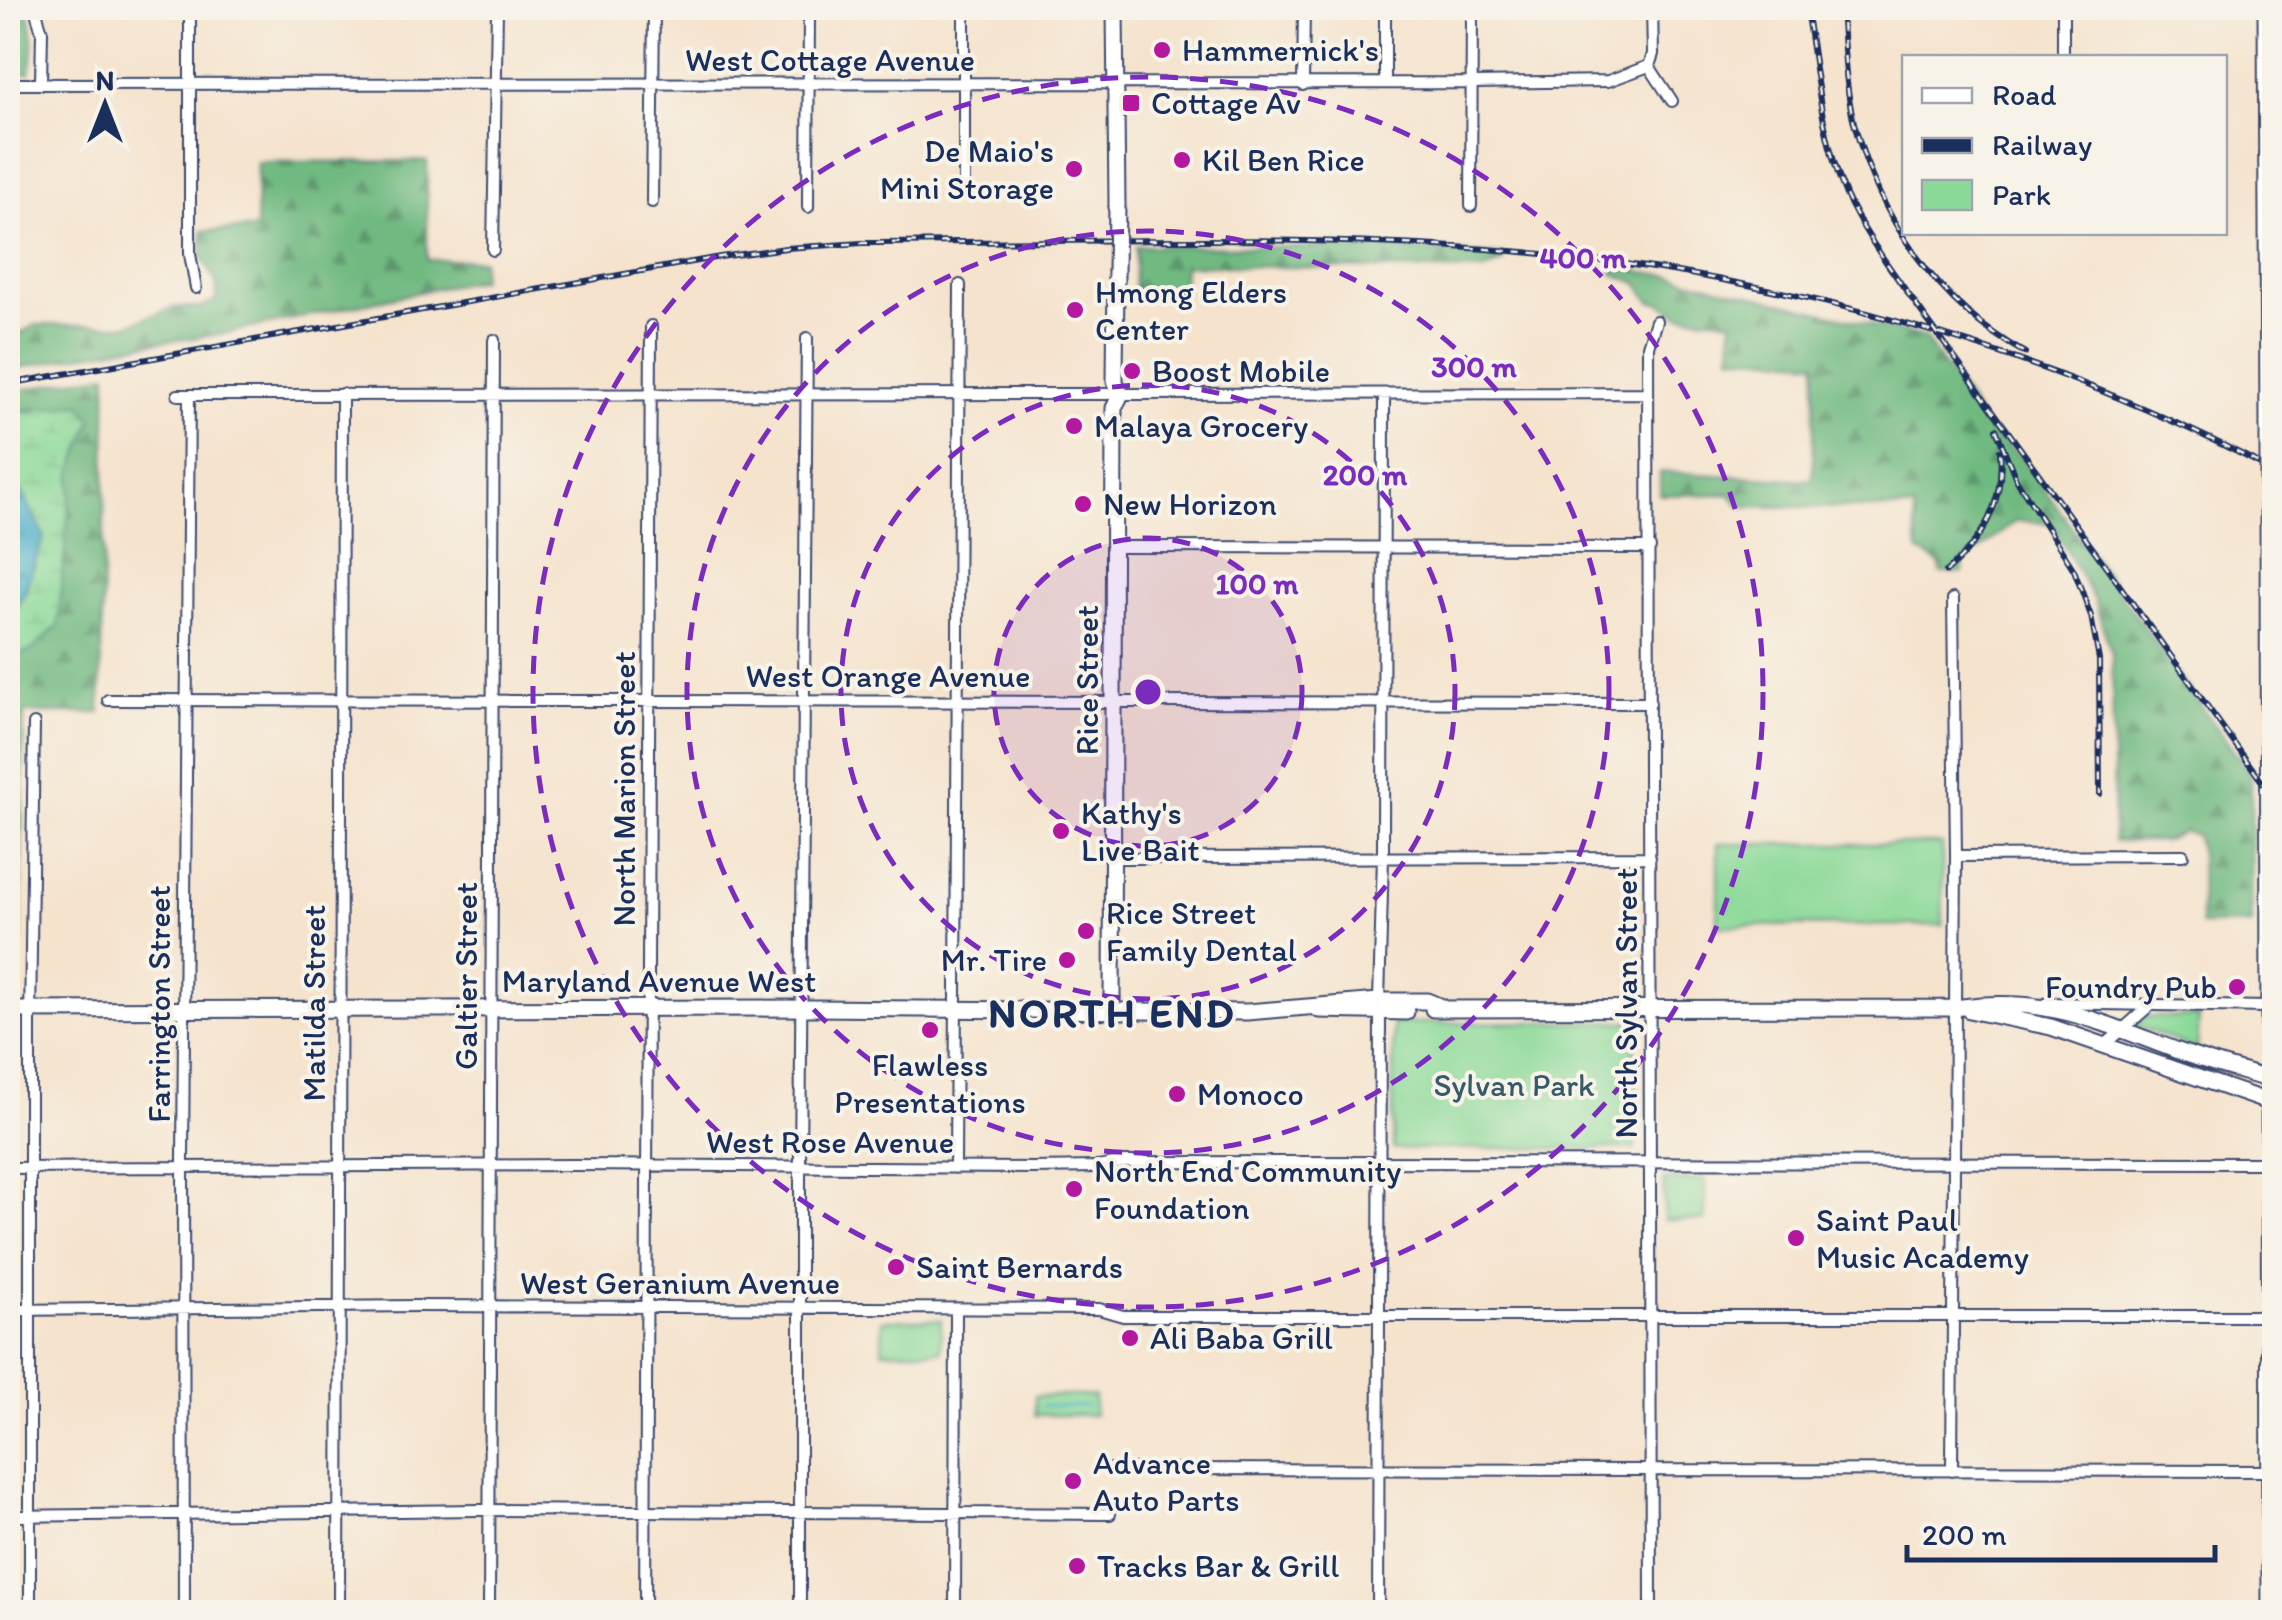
<svg xmlns="http://www.w3.org/2000/svg" width="2282" height="1620" font-family="Itim,sans-serif">
  <style>
    .green { fill: #8bd998; stroke: #53847b; stroke-width: 2.5 }
    .forest { fill: url(#forest-firs); stroke: #46746f; stroke-width: 2.5 }
    .wetland { fill: url(#wetland-marsh); stroke: #53847b; stroke-width: 2.5 }
    .water { fill: url(#water-ripples); stroke: #326f94; stroke-width: 2.5 }
    .lines { fill: none; stroke-linecap: round; stroke-linejoin: round }
    .stream { stroke: #49afc9; stroke-width: 2.5 }
    .street-casing { stroke: #3c4a6f; stroke-width: 14 }
    .secondary-casing { stroke: #3c4a6f; stroke-width: 19 }
    .street { stroke: #fff; stroke-width: 10 }
    .secondary { stroke: #fff; stroke-width: 15 }
    .rail-casing { stroke: #1b2f5e; stroke-width: 6 }
    .rail { stroke: #f7f3e8; stroke-width: 2.5; stroke-dasharray: 8; stroke-linecap: butt }
    .secondary-bridge-casing { stroke: #3c4a6f; stroke-width: 19; stroke-linecap: butt }
    .secondary-bridge { stroke: #fff; stroke-width: 15 }
    .ring { fill: none; stroke: #7b2cbf; stroke-width: 5; stroke-dasharray: 18 12 }
    .poi-dot { fill: #b5179e; stroke: #f7f3e8; stroke-width: 4 }
    .labels { text-anchor: middle; dominant-baseline: central; stroke-width: 8; stroke-linejoin: round; paint-order: stroke }
    .poi-label { font-size: 32px; fill: #1b2f5e; stroke: #f7f3e8; text-anchor: start }
    .street-label { font-size: 32px; fill: #1b2f5e; stroke: #f7f3e8 }
    .park-label { font-size: 32px; fill: #375a6c; stroke: #f7f3e8 }
    .district-label { font-size: 42px; font-weight: bold; letter-spacing: 2.5px; fill: #1b2f5e; stroke: #f7f3e8 }
    .centre { fill: #7b2cbf; stroke: #f7f3e8; stroke-width: 5 }
    .ring-label { font-size: 30px; text-anchor: middle; font-weight: bold; fill: #7b2cbf; stroke: #f7f3e8; stroke-width: 8; stroke-linejoin: round; paint-order: stroke }
  </style>
  <defs>
    <pattern id="forest-firs" width="22" height="20" patternUnits="userSpaceOnUse" patternTransform="scale(2.5)"><rect width="22" height="20" fill="#70b980"/><path d="M5 1l3.5 6h-7zM16 11l3.5 6h-7z" fill="#5b976c"/></pattern>
    <pattern id="wetland-marsh" width="20" height="14" patternUnits="userSpaceOnUse" patternTransform="scale(2.5)"><rect width="20" height="14" fill="#8bd998"/><path d="M1 5h8M5 5V1M11 12h8M15 12V8" fill="none" stroke="#77bb85"/></pattern>
    <pattern id="water-ripples" width="26" height="14" patternUnits="userSpaceOnUse" patternTransform="scale(2.5)"><rect width="26" height="14" fill="#49afc9"/><path d="M2 4q2-2 4 0t4 0M15 11q2-2 4 0t4 0" fill="none" stroke="#3c8fa6"/></pattern>
  </defs>
  <rect width="100%" height="100%" fill="#f7f3e8"/>
  <filter id="ink" filterUnits="userSpaceOnUse"><feTurbulence type="fractalNoise" baseFrequency=".01" numOctaves="2"/><feDisplacementMap in="SourceGraphic" scale="20" xChannelSelector="R" yChannelSelector="G"/><feConvolveMatrix kernelMatrix="1 2 1 2 8 2 1 2 1" color-interpolation-filters="sRGB"/></filter>
  <filter id="wash" filterUnits="userSpaceOnUse"><feTurbulence type="fractalNoise" baseFrequency=".0048" numOctaves="4" result="noise"/><feDisplacementMap in="SourceGraphic" scale="40" xChannelSelector="R" yChannelSelector="G"/><feGaussianBlur stdDeviation="2.25" result="paint"/><feColorMatrix in="noise" values="0 0 0 0 0 0 0 0 0 0 0 0 0 0 0 0 0 1.4 0 .05"/><feComposite in="paint" operator="in"/></filter>
  <g filter="url(#wash)">
    <rect width="100%" height="100%" fill="#f5e3cd"/>
    <path class="green" d="M1718,844H1942L1943,925L1718,926Z
      M2146,1017H2199L2197,1050L2137,1026L2138,1022Z
      M1635,1022V1148L1393,1149V1023Z
      M1664,1180H1705V1220H1664Z
      M882,1320H941V1351H882Z
      M1035,1396H1094V1415H1035Z"/>
    <path class="forest" d="M8,8H26C34,25 35,55 29,73H8Z
      M427,161V260H482L481,279L222,334L124,347L8,370V341L35,325H127L175,307L200,308L216,300L217,284L202,257V231L256,229L257,162Z
      M1136,246L1389,248L1503,256V262L1483,271L1184,265L1183,296L1134,295Z
      M1615,268L1672,276L1924,337L1990,432L2021,457L2251,775L2252,924L2201,925L2200,855L2196,835L2184,832L2163,841H2114L2112,654L2094,600L2051,523L2016,521L1963,562V572L1941,573L1940,564L1918,551L1914,509L1741,506L1729,494L1660,495V472L1812,480L1817,362L1731,355L1732,320L1679,315L1661,303L1650,301L1638,283L1613,274Z
      M107,374L100,713H24L20,940H8V659L32,650L61,569L72,473L92,420L34,408L8,413V392Z"/>
    <path class="wetland" d="M81,404L92,420L72,473L58,626L32,650L8,659V618L23,596L44,536L8,465V413Z"/>
    <path class="water" d="M8,465L44,536L23,596L8,618Z"/>
    <g class="lines">
      <path class="stream" d="M1042,1406H1087"/>
    </g>
  </g>
  <g filter="url(#ink)">
    <g class="lines">
      <defs>
        <path id="street" d="M35,8L42,32L41,83
          M190,8V254L196,288
          M964,8V193
          M1652,8L1653,54L1649,66L1672,101
          M2063,58V8
          M1385,83V8
          M8,84L1472,83L1608,81L1649,66
          M1303,85L1304,8
          M652,202L654,8
          M1471,206L1472,8
          M808,207L809,8
          M493,250L497,8
          M1121,394L1648,393
          M178,395L1108,394
          M1115,547L1650,548
          M108,700L1650,703
          M1956,856L2183,855
          M1114,858L1650,857
          M1379,1001L1383,856L1384,395
          M2047,1003L2267,1007
          M2105,1045L2148,1007
          M8,1168L572,1165L1031,1168L1098,1167L1124,1162L2274,1163
          M955,1168L960,285
          M8,1310L417,1306L1099,1309L1123,1316H2274
          M1111,1469L2274,1471
          M1952,1471L1956,856L1953,599
          M8,1516L479,1510L1110,1514
          M30,1612V1023L34,724
          M184,1612L183,1158L189,395
          M339,1612L342,394
          M489,1612L494,340
          M645,1612L651,326
          M800,1612V1166L807,338
          M955,1612L956,1309
          M1378,1612L1380,1014
          M1651,1612L1648,346L1656,321"/>
        <path id="secondary" d="M1115,8L1117,205
          M2266,8L2268,424
          M2268,490L2270,1612
          M1433,1009L1955,1008C2046,995 2095,1020 2178,1051C2210,1063 2242,1071 2274,1081
          M8,1010L813,1008L1247,1012L1379,1001H1427L1441,1007
          M1319,1010L1406,1012
          M1969,1010L2051,1027L2274,1104
          M1112,1012L1114,408L1121,394L1115,382L1116,273"/>
      </defs>
      <use href="#street" class="street-casing"/>
      <use href="#secondary" class="secondary-casing"/>
      <use href="#street" class="street"/>
      <use href="#secondary" class="secondary"/>
      <defs>
        <path id="rail" d="M1806,8C1816,70 1821,136 1846,195C1863,232 1888,265 1912,299L2263,783
          M1841,8C1844,45 1845,86 1854,123C1879,218 1938,305 2025,353
          M8,384L720,257L786,248L862,243C1078,242 1296,233 1511,251C1774,273 2041,348 2274,471
          M1996,429L2016,479L2074,570L2091,616L2099,660L2100,794
          M1946,572C1983,539 2005,503 2000,451"/>
      </defs>
      <use href="#rail" class="rail-casing"/>
      <use href="#rail" class="rail"/>
      <defs>
        <path id="secondary-bridge" d="M1116,273L1117,205
          M2268,424V490"/>
      </defs>
      <use href="#secondary-bridge" class="secondary-bridge-casing"/>
      <use href="#secondary-bridge" class="secondary-bridge"/>
    </g>
  </g>
  <circle cx="1148" cy="692" r="154" fill="#7b2cbf" fill-opacity=".12"/>
  <g class="ring">
    <circle cx="1148" cy="692" r="154"/>
    <circle cx="1148" cy="692" r="307"/>
    <circle cx="1148" cy="692" r="461"/>
    <circle cx="1148" cy="692" r="615"/>
  </g>
  <g class="poi-dot">
    <circle cx="1162" cy="50" r="10"/>
    <rect x="1121" y="93" width="20" height="20" rx="5"/>
    <circle cx="1182" cy="160" r="10"/>
    <circle cx="1074" cy="169" r="10"/>
    <circle cx="1075" cy="310" r="10"/>
    <circle cx="1132" cy="371" r="10"/>
    <circle cx="1074" cy="426" r="10"/>
    <circle cx="1083" cy="504" r="10"/>
    <circle cx="1061" cy="831" r="10"/>
    <circle cx="1086" cy="931" r="10"/>
    <circle cx="1067" cy="960" r="10"/>
    <circle cx="2237" cy="987" r="10"/>
    <circle cx="930" cy="1030" r="10"/>
    <circle cx="1177" cy="1094" r="10"/>
    <circle cx="1074" cy="1189" r="10"/>
    <circle cx="1796" cy="1238" r="10"/>
    <circle cx="896" cy="1267" r="10"/>
    <circle cx="1130" cy="1338" r="10"/>
    <circle cx="1073" cy="1481" r="10"/>
    <circle cx="1077" cy="1566" r="10"/>
  </g>
  <g class="labels">
    <g class="poi-label">
      <text x="1182" y="50">Hammernick's</text>
      <text x="1151" y="103">Cottage Av</text>
      <text x="1054" y="151" text-anchor="end">De Maio's<tspan x="1054" dy="37">Mini Storage</tspan></text>
      <text x="1202" y="160">Kil Ben Rice</text>
      <text x="1095" y="292">Hmong Elders<tspan x="1095" dy="37">Center</tspan></text>
      <text x="1152" y="371">Boost Mobile</text>
      <text x="1094" y="426">Malaya Grocery</text>
      <text x="1103" y="504">New Horizon</text>
      <text x="1081" y="813">Kathy's<tspan x="1081" dy="37">Live Bait</tspan></text>
      <text x="1106" y="913">Rice Street<tspan x="1106" dy="37">Family Dental</tspan></text>
      <text x="1047" y="960" text-anchor="end">Mr. Tire</text>
      <text x="2217" y="987" text-anchor="end">Foundry Pub</text>
      <text x="930" y="1065" text-anchor="middle">Flawless<tspan x="930" dy="37">Presentations</tspan></text>
      <text x="1197" y="1094">Monoco</text>
      <text x="1094" y="1171">North End Community<tspan x="1094" dy="37">Foundation</tspan></text>
      <text x="1816" y="1220">Saint Paul<tspan x="1816" dy="37">Music Academy</tspan></text>
      <text x="916" y="1267">Saint Bernards</text>
      <text x="1150" y="1338">Ali Baba Grill</text>
      <text x="1093" y="1463">Advance<tspan x="1093" dy="37">Auto Parts</tspan></text>
      <text x="1097" y="1566">Tracks Bar &amp; Grill</text>
    </g>
    <g class="street-label">
      <text x="830" y="60">West Cottage Avenue</text>
      <text x="888" y="676">West Orange Avenue</text>
      <text transform="translate(1087 680) rotate(-90)">Rice Street</text>
      <text transform="translate(624 789) rotate(-90)">North Marion Street</text>
      <text transform="translate(466 976) rotate(-90)">Galtier Street</text>
      <text x="659" y="981">Maryland Avenue West</text>
      <text transform="translate(314 1003) rotate(-90)">Matilda Street</text>
      <text transform="translate(1626 1003) rotate(-90)">North Sylvan Street</text>
      <text transform="translate(159 1004) rotate(-90)">Farrington Street</text>
      <text x="830" y="1142">West Rose Avenue</text>
      <text x="680" y="1283">West Geranium Avenue</text>
    </g>
    <g class="park-label">
      <text x="1514" y="1085">Sylvan Park</text>
    </g>
    <g class="district-label">
      <text x="1112" y="1012">NORTH END</text>
    </g>
  </g>
  <circle cx="1148" cy="692" r="15" class="centre"/>
  <g class="ring-label">
    <text x="1583" y="268">400 m</text>
    <text x="1474" y="377">300 m</text>
    <text x="1365" y="485">200 m</text>
    <text x="1257" y="594">100 m</text>
  </g>
  <rect width="2282" height="1620" fill="none" stroke="#f7f3e8" stroke-width="40"/>
  <rect x="1902" y="55" width="325" height="180" fill="#f7f3e8" stroke="#9fa5b1" stroke-width="2.5"/>
  <rect x="1922" y="88" width="50" height="15" fill="#ffffff" stroke="#9fa5b1" stroke-width="2.5"/>
  <text x="1992" y="105" font-size="30" fill="#1b2f5e">Road</text>
  <rect x="1922" y="138" width="50" height="15" fill="#1b2f5e" stroke="#9fa5b1" stroke-width="2.5"/>
  <text x="1992" y="155" font-size="30" fill="#1b2f5e">Railway</text>
  <rect x="1922" y="180" width="50" height="30" fill="#8bd998" stroke="#9fa5b1" stroke-width="2.5"/>
  <text x="1992" y="205" font-size="30" fill="#1b2f5e">Park</text>
  <g transform="translate(105 105)" stroke="#f7f3e8" stroke-width="8" paint-order="stroke">
  <path d="M0-8L18 38L0 25L-18 38Z" fill="#1b2f5e"/>
  <text y="-15" font-size="28" font-weight="bold" text-anchor="middle" fill="#1b2f5e">N</text>
  </g>
  <path d="M1907 1545v15h308v-15" fill="none" stroke="#1b2f5e" stroke-width="5"/>
  <text x="1922" y="1545" font-size="30" fill="#1b2f5e" stroke="#f7f3e8" stroke-width="8" paint-order="stroke">200 m</text>
</svg>
